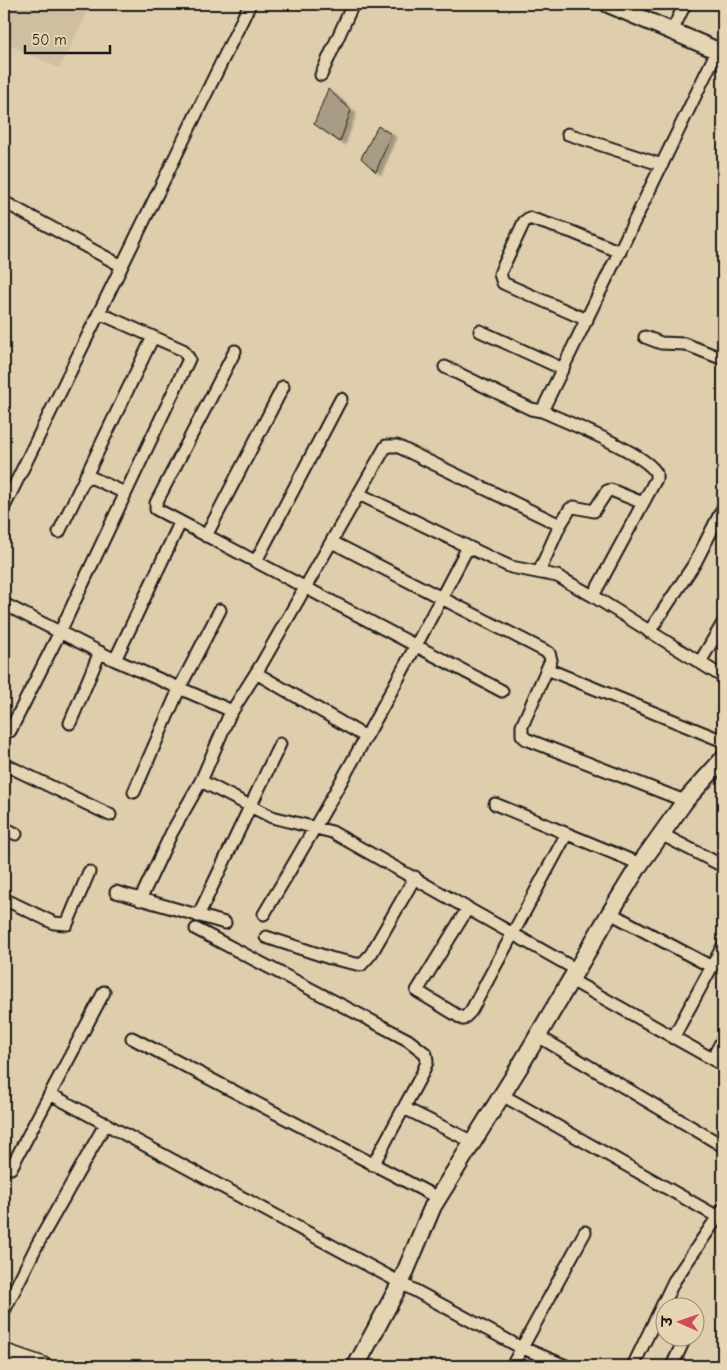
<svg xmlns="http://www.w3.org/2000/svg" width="727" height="1370" font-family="'Comic Neue','Playpen Sans Deva',sans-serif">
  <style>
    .built { fill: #cebfa0 }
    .building { fill: #a89c84; stroke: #1c1c1c; filter: url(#shadow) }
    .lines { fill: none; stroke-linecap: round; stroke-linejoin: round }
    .street-casing { stroke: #1c1c1c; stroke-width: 15 }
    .secondary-casing { stroke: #1c1c1c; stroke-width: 20 }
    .primary-casing { stroke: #1c1c1c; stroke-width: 21 }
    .street { stroke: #e6d5b2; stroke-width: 11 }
    .secondary { stroke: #e6d5b2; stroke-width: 16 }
    .primary { stroke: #e6d5b2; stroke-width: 18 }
  </style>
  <defs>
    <filter id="shadow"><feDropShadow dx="5" dy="3" stdDeviation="1" flood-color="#0004"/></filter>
  </defs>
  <rect width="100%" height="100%" fill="#deceac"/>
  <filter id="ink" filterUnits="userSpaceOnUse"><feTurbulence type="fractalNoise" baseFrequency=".02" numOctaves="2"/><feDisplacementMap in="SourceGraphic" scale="10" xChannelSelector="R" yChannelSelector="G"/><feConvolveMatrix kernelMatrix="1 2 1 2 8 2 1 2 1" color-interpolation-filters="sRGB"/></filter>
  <g filter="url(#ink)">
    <path class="built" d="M4,4H92L59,68L4,42Z"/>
    <path class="building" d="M328,89L351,110L340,142L314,124Z
      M378,126L391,134L376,172L361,158Z"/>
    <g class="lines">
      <defs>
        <path id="street" d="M672,31L685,4
          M717,51L542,411C566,422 646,453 656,473V479L593,596L723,677
          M321,75L353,4
          M568,134L662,165
          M4,202L122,266
          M587,320L503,283L500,274L502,269L524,222L529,218L572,232L620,252
          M480,331L563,369
          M645,337L661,343L685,344L723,359
          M235,351L156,503V509L502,691
          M445,367L531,409L542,411
          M86,475L125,493
          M359,494L489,557L511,567L557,576L593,596
          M4,507L250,4
          M560,525L570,509L574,507L594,511L607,491L611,490L643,503
          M59,532L153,337
          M206,536L283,387
          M332,542L549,653L551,660L547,669L723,741
          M256,561L341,399
          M4,604L115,660L232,711
          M649,632L695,563L723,508
          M115,660L180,523
          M700,662L723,623
          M547,669L522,726V735L526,739L685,801
          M256,673L366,737
          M70,723L100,652
          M10,731L60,632L189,359L183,350L99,313
          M4,764L110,815
          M201,781L272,817L332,832L577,970
          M134,792L180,687L220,610
          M495,804L640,864
          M4,828L16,834
          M661,834L723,866
          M116,892L225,923
          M4,899L54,923L67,924L89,872
          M140,900L172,832L201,781L229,716L261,665L386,446H397L560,525L539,572
          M468,908L417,991L463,1019L471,1011L566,835
          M610,913L712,967
          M264,914C336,794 403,672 468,547
          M198,916L280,744
          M196,929L408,1040L426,1054L427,1062L422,1074L373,1165
          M266,937L330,958L361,965L371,954L415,877
          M571,980L723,1065
          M538,1036L723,1146
          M132,1038L438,1198
          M673,1038L723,946
          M712,1059L723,1039
          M50,1094L518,1346L566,1366
          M502,1095L718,1217
          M404,1108L473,1142
          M11,1168L104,992
          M4,1311L37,1245L106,1123
          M512,1366L585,1232
          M633,1366L674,1281L723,1209
          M672,1366L685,1338"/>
        <path id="secondary" d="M608,4L723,53
          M356,1366L401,1282L433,1206L520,1066L610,913L640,864L685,801L723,759"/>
        <path id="primary" d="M4,1353L42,1366"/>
      </defs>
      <use href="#street" class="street-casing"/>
      <use href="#secondary" class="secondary-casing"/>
      <use href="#primary" class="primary-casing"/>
      <use href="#street" class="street"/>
      <use href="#secondary" class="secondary"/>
      <use href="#primary" class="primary"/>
    </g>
  </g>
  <rect width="727" height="1370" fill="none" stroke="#e6d5b2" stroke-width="20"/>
  <rect x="10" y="10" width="707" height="1350" fill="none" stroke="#1c1c1c" stroke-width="2" filter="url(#ink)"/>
  <g transform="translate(680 1322) rotate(272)"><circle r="24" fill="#e6d5b2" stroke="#958b76"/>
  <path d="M0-4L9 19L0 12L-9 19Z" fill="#d1495b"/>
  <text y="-8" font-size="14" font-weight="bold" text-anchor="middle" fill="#1c1c1c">उ</text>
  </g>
  <path d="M25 45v8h85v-8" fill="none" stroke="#1c1c1c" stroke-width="2.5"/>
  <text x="32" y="45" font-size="15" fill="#1c1c1c" stroke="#e6d5b2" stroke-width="4" paint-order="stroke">50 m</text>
</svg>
